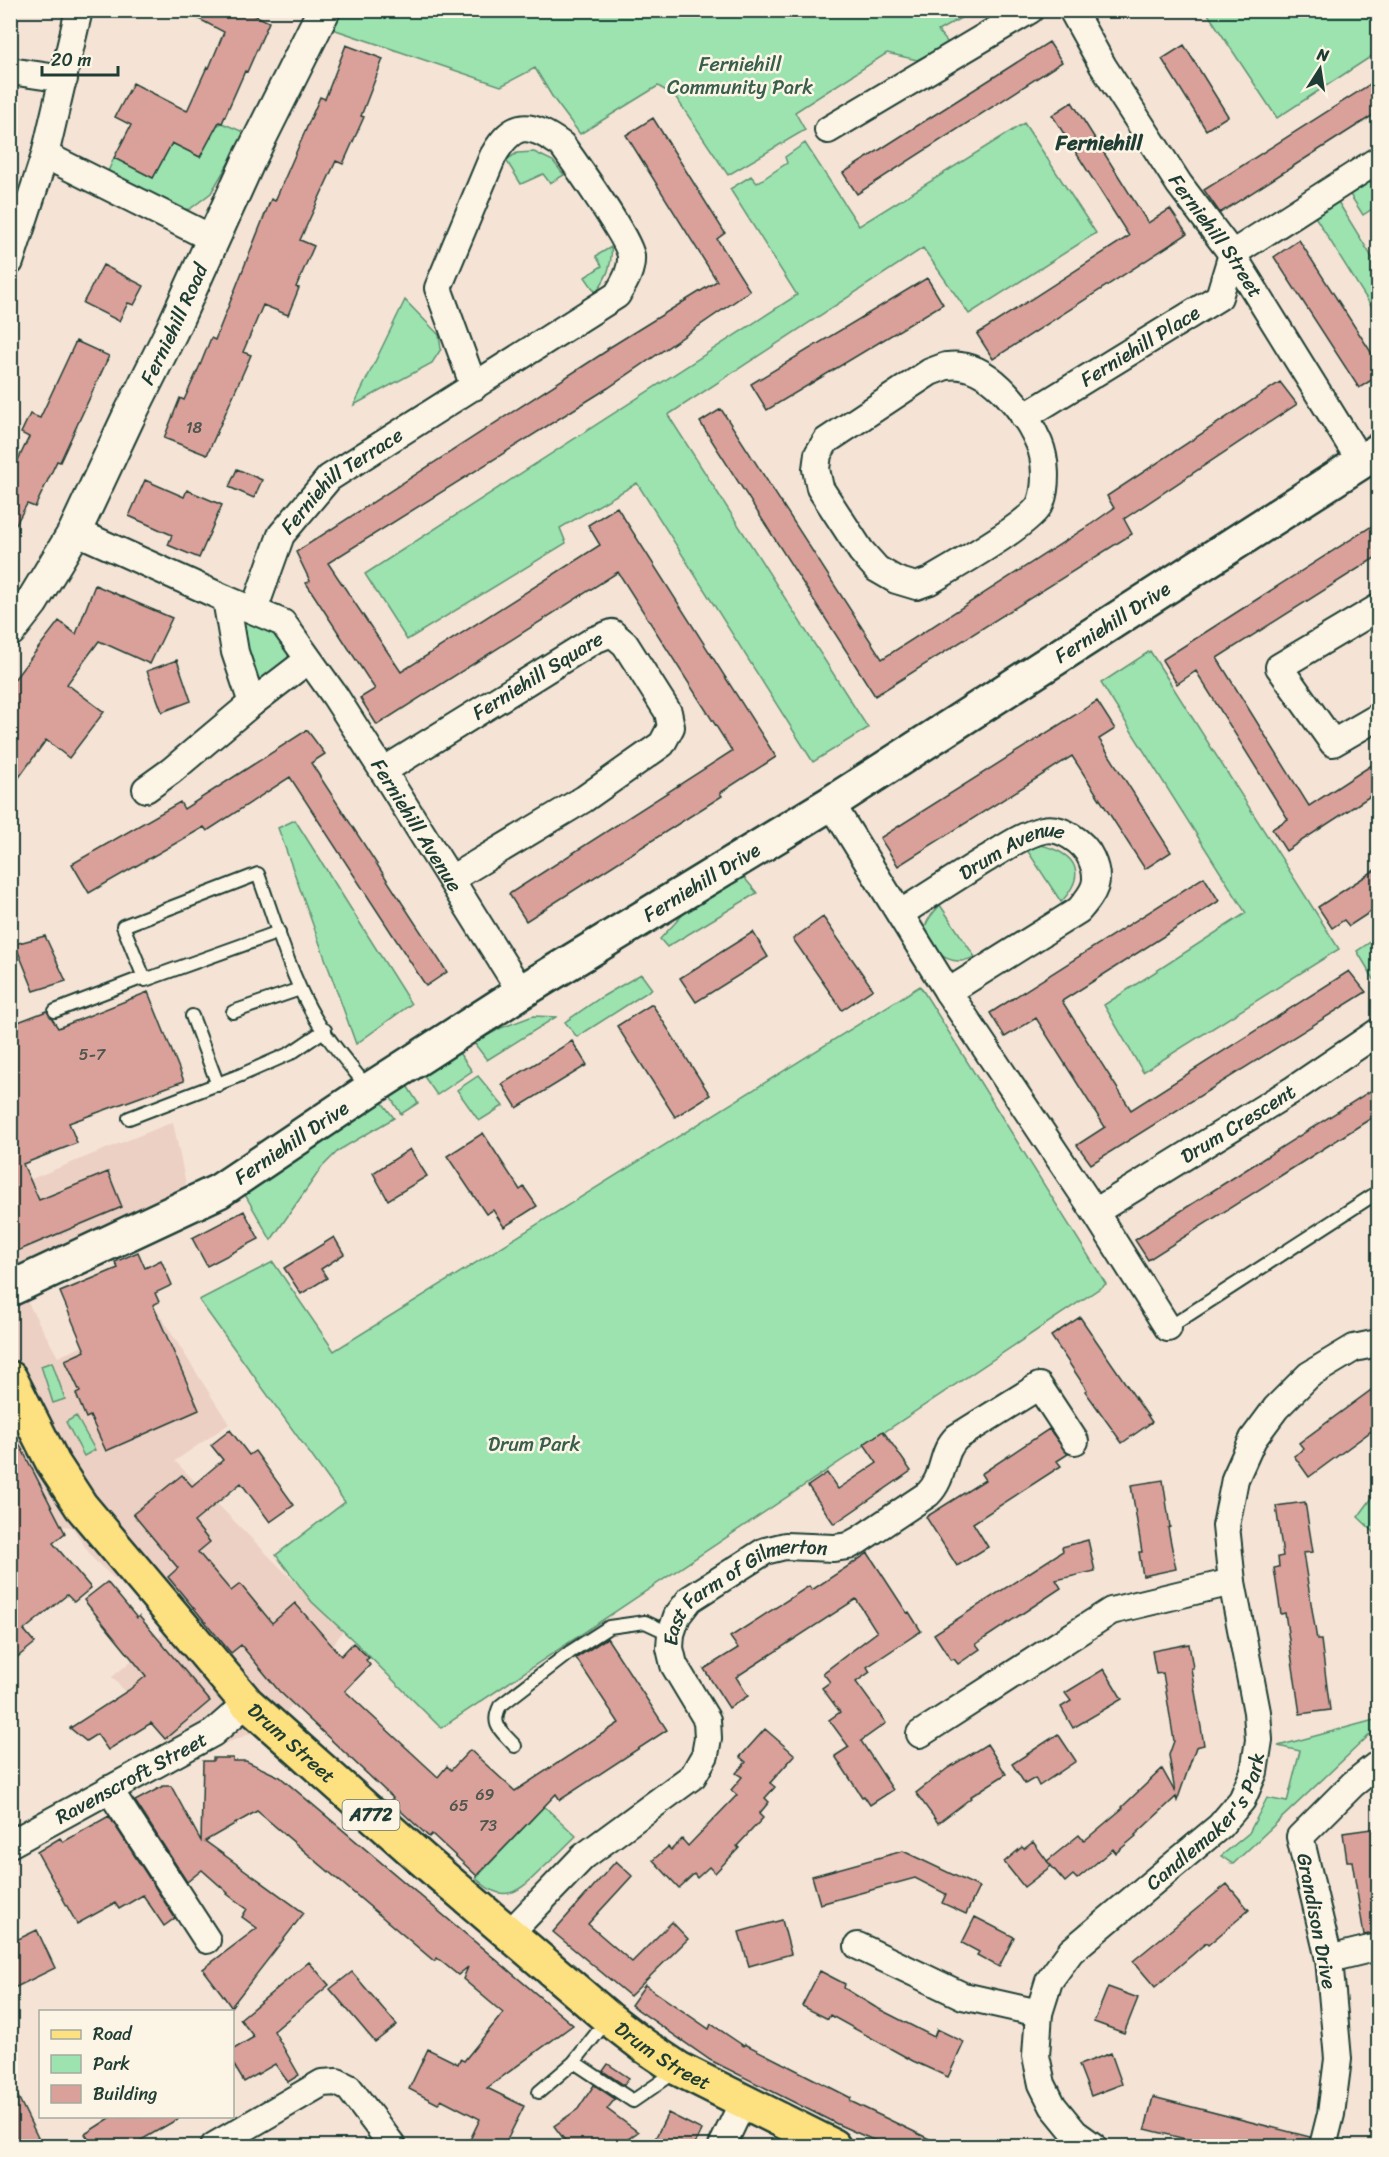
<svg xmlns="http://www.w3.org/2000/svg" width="1389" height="2157" font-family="Sriracha,sans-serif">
<rect width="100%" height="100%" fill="#f5e4d6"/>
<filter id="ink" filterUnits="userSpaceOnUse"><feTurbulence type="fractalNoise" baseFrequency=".0167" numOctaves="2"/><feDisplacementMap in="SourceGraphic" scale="12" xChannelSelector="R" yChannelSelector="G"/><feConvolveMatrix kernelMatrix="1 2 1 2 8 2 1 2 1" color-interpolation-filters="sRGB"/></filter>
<g filter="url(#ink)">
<path fill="#edd0c4" d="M173,1122l16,76 -177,76 46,83 100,-45 71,112 -54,37 168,170 -64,92 -71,27 -23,13 -73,-86 57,-48 -76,-70 -21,-32 -61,-5v-335z"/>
<path fill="#9ce3b0" stroke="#5e9072" stroke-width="1.5" d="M343,10l630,1 -35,20 11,13 -32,16 -30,-7 -92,59 10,18 -77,45 -53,-79 -17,-10 -78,48 -27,-36 -18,-30 -34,18 -171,-58z
M1206,11h172v41l-101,66z
M222,123l24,10 -35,60 -21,16 -17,1 -68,-32 9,-20 39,20 19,-35 28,14 16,-31z
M1024,123l72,110 -127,81 -46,-66 -255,167 200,313 -55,34 -176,-279 -77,45 6,15 -159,97 -42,-66 432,-279 -67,-106 21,-13 6,7 30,-20 -2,-6 20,-14 54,83z
M534,152l19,9 11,14 -14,8 -7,-9 -22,10 -15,-24 11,-7z
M1378,169v36l-15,10 -16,-25z
M1337,200l41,67v50l-64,-102z
M611,247c2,18 -5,31 -15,46l-11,-16 17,-11 -6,-10z
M405,300l34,35 2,14 -9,14 -78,42z
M249,612l27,10 12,27v20l-29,15 -6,-8 -15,-53z
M1150,651l189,298 -196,123 -39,-67 142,-92 -145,-230z
M295,820l116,184 -55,40 -78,-216z
M1041,845c35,9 47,28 20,57l-34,-52z
M742,875l15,18 -90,54 -7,-8 30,-32z
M940,905l35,52c-4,1 -10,4 -14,4 -16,1 -38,-15 -36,-32 1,-9 9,-17 15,-24z
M1378,937v49l-21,-35z
M641,974l11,15 -75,48 -12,-15 35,-24z
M920,986l186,298 -665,444 -86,-86 -43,-40 -36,-47 69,-53 -146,-202 74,-38 61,89z
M533,1016l23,1 -69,43 -13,-17 27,-15z
M455,1047l17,24 -35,24 -17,-24z
M478,1076l25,30 -24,15 -22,-31z
M406,1084l12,19 -17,11 -12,-19z
M381,1101l13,17 -55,32 -17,17 -51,73 -28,-49z
M52,1362l13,37 -12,4 -12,-37z
M76,1416l19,34 -11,6 -18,-34z
M1378,1490v46l-20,-19z
M1378,1719v8l-145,137 -12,-8 28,-23 18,-35 20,4 13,-51 -22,-5z
M544,1806l32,30c-11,11 -22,22 -34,33 -23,23 -39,37 -66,9z"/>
<path fill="#daa19a" stroke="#1f3d34" stroke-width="1.5" d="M182,10h62l25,12 -22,50 -2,-1 -23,52 -3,-1 -19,35 -28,-14 -19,35 -39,-20 17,-33 -16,-8 18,-34 54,28 20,-44 2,1 15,-36z
M1049,42l13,20 -205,132 -14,-21z
M346,45l37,14 -22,57 3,1 -21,47 -7,-3 -36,79 14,6 -18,41 3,1 -11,27 -25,-10 -20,47 8,3 -44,100 -43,-17 16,-40 4,2 17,-37 10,-25 4,2 56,-141 4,2 45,-104 5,2z
M1184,45l44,71 -22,14 -44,-71z
M1378,79v33l-158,101 -16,-23z
M1072,102l76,121 22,-14 17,25 -194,125 -16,-25 152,-98 -77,-121z
M653,118l72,115 -8,6 33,52 -142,97 -280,175 73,109 199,-127 -12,-20 29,-18 159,250 -56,36 2,3 -196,125 -17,-27 223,-143 -114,-179 -241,153 -17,-27 15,-9 -69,-106 4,-2 -14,-29 312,-202 -1,-1 110,-68 -91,-146z
M1299,240l79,123v13l-19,12 -85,-131z
M103,265l41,21 -10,19 -6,-2 -9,18 -36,-18z
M927,278l16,26 -176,106 -16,-26z
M76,341l33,15 -49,106 -3,-1 -22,46 -8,-3 -17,31v-58l19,-40 -8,-4 9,-19 10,4z
M1280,382l17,22 -173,115 8,15 -257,162 -175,-274 21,-13 161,250 208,-134 24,-17 -7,-12z
M237,469l25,11 -8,18 -25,-11z
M145,480l39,17 3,-7 35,15 -23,53 -31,-13 4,-10 -43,-19z
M1378,522v34l-161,102 92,148 69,-45v30l-92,60 -14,-22 16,-10 -92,-148 -19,13 -15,-24z
M95,585l77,33 -22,46 -51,-23 -32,43 37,28 -35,46 -23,-18 -36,50v-105l49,-64 17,13z
M177,660l14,41 -29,11 -15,-41z
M1097,701l18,28 -16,10 72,113 -26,17 -73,-113 -174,110 -18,-28z
M307,730l18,24 -14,9 136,209 -21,14 -136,-209 -83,54 -3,-4 -115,66 -17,-29 108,-62 4,7z
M1378,868v39l-29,19 -5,-6 -12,8 -14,-21z
M1204,877l15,24 -157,100 69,109 218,-139 17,21 -275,172 -14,-19 28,-18 -69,-109 -31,19 -15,-24z
M823,917l50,72 -31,21 -49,-71z
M753,932l15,25 -72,45 -16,-24z
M45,936l21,45 -32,10 -19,-47z
M148,992l36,89 -115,42 8,20 -54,21 16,36 69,-28 14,35 -112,47v-229l37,-14 11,17z
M652,1004l58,91 -35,22 -58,-91z
M572,1041l15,24 -70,43 -15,-24z
M1378,1086v28l-230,146 -13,-20z
M483,1133l37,57 4,-3 13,19 -33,21 -11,-17 -7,4 -39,-58z
M410,1149l17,27 -39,24 -15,-27z
M244,1211l15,28 -52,27 -15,-28z
M334,1237l10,17 -23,15 6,9 -26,16 -17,-26z
M138,1252l7,16 16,-8 11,25 -17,8 4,9 -6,3 46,105 -93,41 -16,-35 -4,2 -10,-24 4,-2 -15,-32 20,-9 -25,-59 58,-24 -3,-6z
M1080,1317l72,105 -30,21 -37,-52 2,-1 -36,-54z
M1378,1385v41l-69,51 -15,-21 10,-7 -5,-6z
M10,1426l55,107 -12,10 38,45 -17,14 -7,-7 -43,35 11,13 -25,20z
M1049,1429l19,25 -11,7 4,5 -88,57 15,24 -31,19 -31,-49 59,-37 -4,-6z
M230,1430l19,25 6,-4 39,54 -24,17 -29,-39 -47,39 16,20 -12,10 33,39 9,-7 32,39 23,-20 46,53 12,-13 16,15 -3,2 4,5 -25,26 93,86 9,-11 4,4 19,-20 45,41 104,-68 -43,-65 31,-20 60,92 -107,70 -4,-6 -79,82 -45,-42 -3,3 -39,-36 3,-3 -114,-107 -38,-46 -10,8 -63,-76 10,-9 -45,-54 49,-39 10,11 31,-26 -12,-15z
M883,1431l28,40 -77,53 -26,-38 19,-13 11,16 39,-26 -13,-19z
M1163,1480l7,47 -2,1 8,41 -33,7 -4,-24h3l-11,-67z
M1305,1502l8,50 -10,1 14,87h4l9,70 -30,4 -15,-101 -4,1 -7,-46 5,-1 -1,-10 5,-1 -7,-50z
M1088,1540l7,31 -39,9 5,8 -85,56 4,5 -22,15 -4,-5 -3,1 -17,-26 129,-83 -1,-4z
M868,1553l39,60 2,-1 12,19 -54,36 3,5 -14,10 30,41 -25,18 32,49 -23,15 -6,-9 -2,1 -27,-41 14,-9 -20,-27 11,-8 -18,-24 8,-6 -7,-9 54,-41 -21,-33 -120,78 12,19 -19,12 -25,-39 34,-21 -8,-11 79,-51 3,4z
M107,1582l30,36 2,-2 71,85 -45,38 -14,-16 -43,27 -11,-16 -11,7 -16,-13 59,-38 17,-14 -62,-76z
M1189,1644l4,24h-2l13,77 -8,2 -19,54 -1,-4 -41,38 1,1 -20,17 -3,-4 -36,30 -4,-4 -8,7 -18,-21 32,-26 5,6 39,-33 -1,-1 40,-38 13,23 -6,-37 5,-14 -11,-68 -7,1 -4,-23z
M1104,1669l18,30 -49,29 -12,-21 10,-6 -6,-8z
M765,1729l30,26 -25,28 5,4 -10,11 4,4 -10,12 4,4 -26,28 2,2 -24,25 -6,-6 -12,11 -3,-4 -15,14 -26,-28 15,-13 3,3 11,-11 6,7 49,-51 -6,-5 11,-13 -6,-4 10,-11 -6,-5z
M1058,1734l18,27 -37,25 -4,-8 -10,6 -13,-20z
M987,1744l19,30 -36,23 1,1 -33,25 -22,-30 32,-25z
M213,1758h20v3h13l34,16 293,248 -86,63 37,18 -20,40h-37l13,-27 -39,-20 -3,5 -29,-15 19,-40 30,15 2,-5 4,2 39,-48 -40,-34 5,-12 -10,8 -21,-17 -3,3 -177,-150 -52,30 99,72 -73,94 -9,-13 -19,-25 54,-41 -15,-11 5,-8 -20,-15 1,-1 -26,-23 -15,12 -52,-81 28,-15h8l30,55 2,-80h10z
M109,1816l66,102 -11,8 -21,-31 -24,14 -4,-6 -38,21 -40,-72 23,-14 3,4z
M1378,1828v104l-14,3 -12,-74h-5l-4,-28z
M1033,1842l18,24 -27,21 -20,-25 18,-15 2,2z
M903,1851l76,36 -13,27 -24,-11 4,-9 -31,-16 -95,26 -8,-28z
M616,1861l16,15 -44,48 44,38 40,-40 16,17 -58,57 -77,-64z
M1227,1884l22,26 -41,35 -2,-2 -51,44 -22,-26z
M975,1917l39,20 -15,30 -22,-12 2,-3 -17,-9z
M782,1920l9,34 -42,12 -10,-34z
M37,1930l18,38 -45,22v-47z
M309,1962l20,23 -55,46 25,44 -11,7 -13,-18 -31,18 -12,-20v-12l22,-13 -14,-18z
M820,1971l25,13 -1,4 31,19 59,30 3,-8 27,13 -16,35 -35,-16 -83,-46 -2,4 -26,-13z
M352,1972l45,53 -22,17 -45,-53z
M645,1985l64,44 2,-5 33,22 1,-2 106,54 -1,3 94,45h-57l-50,-22 -127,-64 -79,-55z
M1108,1987l30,11 -14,35 -30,-11z
M1111,2053l11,31 -31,12 -12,-31z
M608,2064l21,14 -5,7 -21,-14z
M10,2080l32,66h-32z
M594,2085l21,14 -8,10 31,23 -20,14h-49l-15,-20 24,-17z
M1153,2097l157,40 -2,9h-102v-2l-61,-15z
M668,2113l34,17 -8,16h-30l-10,-5z
M113,2116h70l-52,30h-38l-8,-12z"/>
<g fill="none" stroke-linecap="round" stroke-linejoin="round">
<g stroke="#1f3d34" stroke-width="16">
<path id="service" d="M279,932l-134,48 -22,-54 135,-52c16,44 30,94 52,135 15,28 38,54 58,79
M55,1011l89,-34
M233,1012l67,-23
M192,1016l26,69
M129,1118l112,-43 50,-22 34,-23
M1168,1328l210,-136
M515,1746c-13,-15 -25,-20 -15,-40l70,-54 39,-25 36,-5 26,12
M574,2062l59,39 45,-31
M539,2092l35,-30 34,-43"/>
</g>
<g stroke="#1f3d34" stroke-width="30">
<g id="minor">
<path d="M79,10l-34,145 168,84"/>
<path id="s1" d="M1072,10l31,56 76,118 53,70 129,208"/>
<path d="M10,71l54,8"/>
<path d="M828,130l202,-120"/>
<path d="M10,262l35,-107"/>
<path d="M946,366c4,0 9,-1 14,0 33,3 67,48 79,77 7,16 8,42 2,59 -8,21 -88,65 -111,79l-14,5 -20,-6 -19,-11 -16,-18 -41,-63 -4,-19 2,-15 8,-13 104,-69z"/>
<path id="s2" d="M1024,417l195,-120 13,-43 146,-94"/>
<path id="s3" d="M75,531l151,68 57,24 52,73 48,75 138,221"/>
<path d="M226,599l9,53 17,51 56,-43"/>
<path d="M1378,608l-99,59 54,76 45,-26"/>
<path id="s4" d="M254,610l27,-75 48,-57 288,-183c7,-12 15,-24 14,-39 -2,-17 -56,-93 -69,-111 -33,-23 -48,-25 -69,11l-55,132 36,99"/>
<path id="s5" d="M383,771l211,-131 18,-7 13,11 43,68 3,15 -9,17 -78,55 -133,80"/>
<path d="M146,789l25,-18 81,-68"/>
<path d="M831,803l117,189 147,220 73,116"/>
<path id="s6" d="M901,913c28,-18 56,-36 85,-54 17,-10 36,-24 57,-29 18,-4 41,12 48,28 11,24 3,34 -12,52l-131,82"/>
<path id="s7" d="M1095,1212l199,-123 84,-57"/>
<path d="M920,1734l191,-123 121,-29"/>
<path d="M109,1789l98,151"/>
<path id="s8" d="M10,1844l203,-111 34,-30"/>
<path id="s9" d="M509,1934l74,-77 110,-81 12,-21 3,-17 -1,-18 -33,-55 -4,-17 1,-14 6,-18 13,-17 75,-48 20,-5 49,2 14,-2 11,-6 69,-46c18,-18 12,-41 29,-57l82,-51 36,55"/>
<path d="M858,1946l105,50 76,17"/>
<path d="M1329,1959l49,-12"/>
<path d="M214,2146l108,-63 15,-1 12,6 44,58"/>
<path d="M722,2146l21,-44"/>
<path id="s10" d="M1093,2146l-18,-13 -22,-27 -11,-22 -6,-28 3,-43 10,-32 22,-30 149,-125 22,-26 12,-28 5,-32 -2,-28 -25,-130 -6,-56 9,-47 18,-40 23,-31 33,-33 45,-27 24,-5"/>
<path d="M1323,2146l8,-32 7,-55 -9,-100 -29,-122 53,-53 25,-20"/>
</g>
</g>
<g stroke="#1f3d34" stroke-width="36">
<g id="tertiary">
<path id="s11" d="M10,630l22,-28 43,-71 53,-113 44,-88 77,-170 75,-150"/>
</g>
</g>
<g stroke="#1f3d34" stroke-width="38">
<g id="secondary">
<path id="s12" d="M10,1289l209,-98 150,-101 152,-98 310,-189 547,-352"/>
</g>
</g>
<g stroke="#1f3d34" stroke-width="38">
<g id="primary">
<path id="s13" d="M10,1378l43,85 28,43 166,197 175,156 186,159 35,27 36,24 154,77"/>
</g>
</g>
<use href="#service" stroke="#fcf5e5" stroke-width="12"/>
<use href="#minor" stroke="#fcf5e5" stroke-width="26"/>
<use href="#tertiary" stroke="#fcf5e5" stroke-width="32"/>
<use href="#secondary" stroke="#fcf5e5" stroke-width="33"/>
<use href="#primary" stroke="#fde080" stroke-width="33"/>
</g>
</g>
<g text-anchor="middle" stroke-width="5" stroke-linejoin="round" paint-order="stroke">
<g font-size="16" fill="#4e564e">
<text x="194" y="433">18</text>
<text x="92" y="1060">5-7</text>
<text x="485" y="1800">69</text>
<text x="459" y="1811">65</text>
<text x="488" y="1831">73</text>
</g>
<rect fill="#fcf5e5" stroke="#617469" stroke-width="1.5" x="342.5" y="1800" width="57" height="30" rx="4.5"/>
<g font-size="18" font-weight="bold" fill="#1f3d34">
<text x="371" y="1821">A772</text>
</g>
<g font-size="20" fill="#385e4d" stroke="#fcf5e5">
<text x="740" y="71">Ferniehill<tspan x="740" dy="23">Community Park</tspan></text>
<text x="534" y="1451">Drum Park</text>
</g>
<g font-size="20" fill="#1f3d34" stroke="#fcf5e5">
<text dy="7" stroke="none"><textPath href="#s1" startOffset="268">Ferniehill Street</textPath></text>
<text dy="7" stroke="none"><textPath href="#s11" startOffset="348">Ferniehill Road</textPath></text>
<text dy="7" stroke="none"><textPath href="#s2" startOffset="136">Ferniehill Place</textPath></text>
<text dy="7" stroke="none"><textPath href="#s4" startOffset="162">Ferniehill Terrace</textPath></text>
<text dy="7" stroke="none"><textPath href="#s12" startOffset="1290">Ferniehill Drive</textPath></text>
<text dy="7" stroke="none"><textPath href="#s5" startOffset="182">Ferniehill Square</textPath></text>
<text dy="7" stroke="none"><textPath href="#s3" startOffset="470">Ferniehill Avenue</textPath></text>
<text dy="7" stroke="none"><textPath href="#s6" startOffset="129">Drum Avenue</textPath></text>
<text dy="7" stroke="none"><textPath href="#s12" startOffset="804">Ferniehill Drive</textPath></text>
<text dy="7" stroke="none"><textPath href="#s7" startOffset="168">Drum Crescent</textPath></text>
<text dy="7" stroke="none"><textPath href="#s12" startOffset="318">Ferniehill Drive</textPath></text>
<text dy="7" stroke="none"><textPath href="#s9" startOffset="489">East Farm of Gilmerton</textPath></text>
<text dy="7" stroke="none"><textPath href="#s13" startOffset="464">Drum Street</textPath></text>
<text dy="7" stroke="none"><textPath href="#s8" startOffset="138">Ravenscroft Street</textPath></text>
<text dy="7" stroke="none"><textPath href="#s10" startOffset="414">Candlemaker's Park</textPath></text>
<text transform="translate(1317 1921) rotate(79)" y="7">Grandison Drive</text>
<text dy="7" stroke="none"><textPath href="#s13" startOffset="950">Drum Street</textPath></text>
</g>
<g font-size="21" font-weight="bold" fill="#1f3d34" stroke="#fcf5e5">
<text x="1099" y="150">Ferniehill</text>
</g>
</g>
<rect width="1389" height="2157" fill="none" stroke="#fcf5e5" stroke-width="36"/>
<rect x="18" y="18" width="1353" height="2121" fill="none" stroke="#1f3d34" stroke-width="2" filter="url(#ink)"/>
<rect x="39" y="2010" width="195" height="108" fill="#fcf5e5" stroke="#a4ab9e" stroke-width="1.5"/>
<rect x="51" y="2030" width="30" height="9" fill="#fde080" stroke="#a4ab9e" stroke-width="1.5"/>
<text x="93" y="2040" font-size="18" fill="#1f3d34">Road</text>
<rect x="51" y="2055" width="30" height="18" fill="#9ce3b0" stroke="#a4ab9e" stroke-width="1.5"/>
<text x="93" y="2070" font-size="18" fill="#1f3d34">Park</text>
<rect x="51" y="2085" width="30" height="18" fill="#daa19a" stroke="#a4ab9e" stroke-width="1.5"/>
<text x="93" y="2100" font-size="18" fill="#1f3d34">Building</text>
<g transform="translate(1320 69) rotate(12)" stroke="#fcf5e5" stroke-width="4.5" paint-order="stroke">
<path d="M0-4.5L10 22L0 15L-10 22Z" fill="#1f3d34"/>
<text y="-9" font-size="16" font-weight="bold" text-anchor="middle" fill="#1f3d34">N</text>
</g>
<path d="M42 66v9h76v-9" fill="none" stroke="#1f3d34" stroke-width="3"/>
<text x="51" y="66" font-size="18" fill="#1f3d34" stroke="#fcf5e5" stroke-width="4.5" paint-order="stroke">20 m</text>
</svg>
